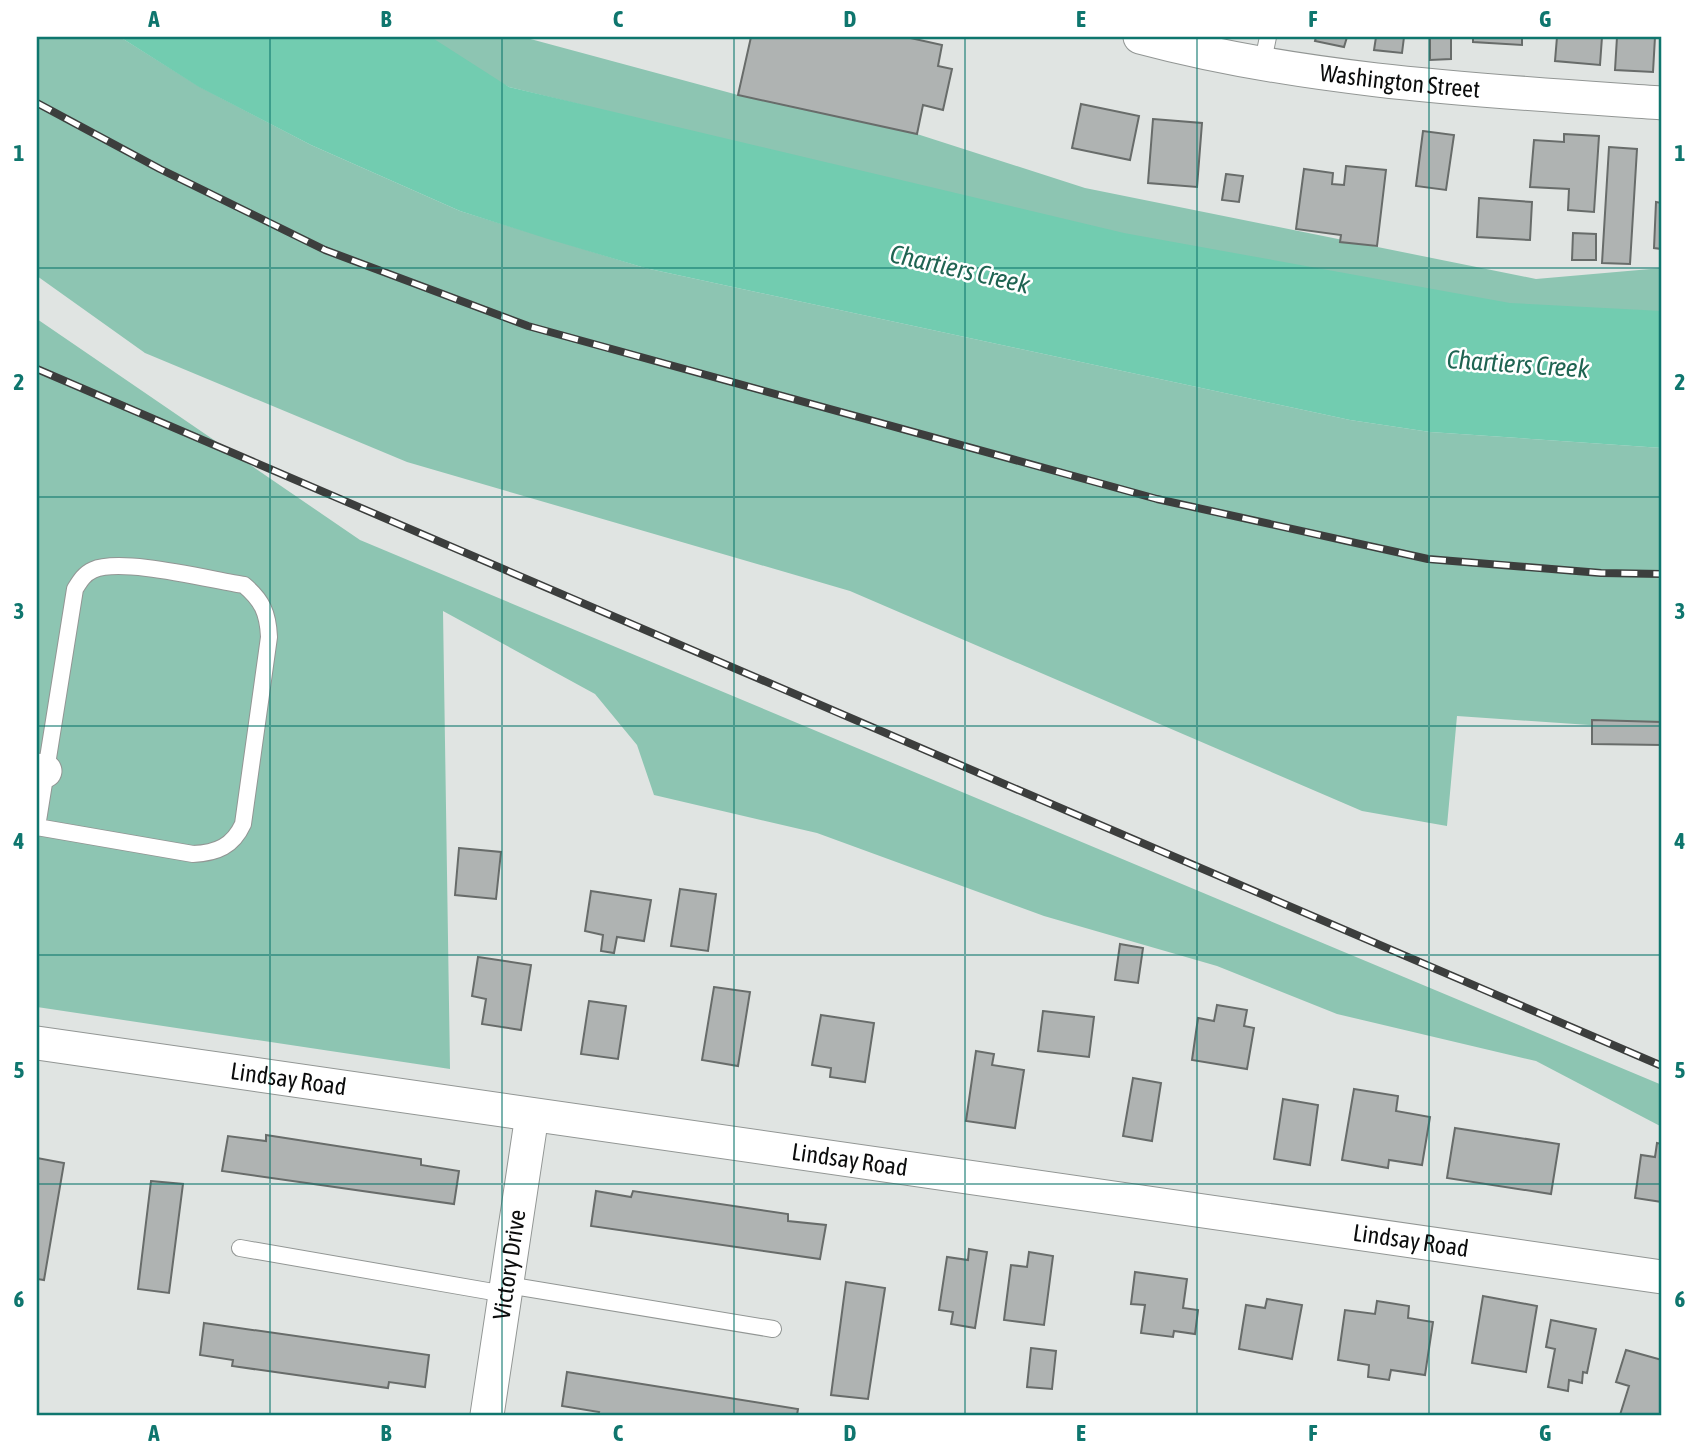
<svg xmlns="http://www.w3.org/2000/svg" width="1699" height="1452" font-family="'Asap Condensed',sans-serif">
<rect width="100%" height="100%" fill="#e0e4e2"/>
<path fill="#8dc5b2" d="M37,37h83l80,50 111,58 149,66 185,57 705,152 80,12 232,16v282l-205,-14 -10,110 -85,-15 -512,-220 -443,-129 -262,-109 -108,-77z
M407,37h116l215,58 179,39 168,54 451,91 126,-11v71l-384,-63 -769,-189z
M37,319l323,221 1302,545v42l-126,-66 -199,-47 -120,-48 -173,-50 -227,-83 -163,-38 -17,-50 -42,-51 -152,-83 7,458 -413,-62z"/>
<path fill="#72ccb0" d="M120,37h311l78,50 615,146 386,70 152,8v137l-232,-16 -80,-12 -705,-152 -97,-29 -88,-28 -149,-66 -112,-58z"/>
<path fill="#afb3b2" stroke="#686c6a" stroke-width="2" d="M751,37h155l36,8 -4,21 14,3 -9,41 -20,-5 -6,29 -179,-39z
M1316,37h31l-3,10 -29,-6z
M1376,37h28l-2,16 -28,-3z
M1430,37h21v22l-21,1z
M1473,37h49v8l-49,-3z
M1557,37h45l-2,28 -45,-4z
M1617,37h38l-2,35 -38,-2z
M1081,104l58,12 -9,44 -58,-12z
M1153,119l49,4 -5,64 -49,-4z
M1423,131l31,4 -8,55 -30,-4z
M1564,134l35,2 -5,76 -26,-2 1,-21 -39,-2 4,-47 30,2z
M1609,147l28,2 -7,115 -28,-1z
M1346,166l40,4 -9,76 -37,-4 1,-7 -45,-6 8,-60 29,4 -1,11 12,1z
M1226,174l17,2 -4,26 -17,-2z
M1479,198l53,4 -2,38 -53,-3z
M1656,202l6,1v46l-8,-1z
M1573,233l23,1v26h-24z
M1592,720l70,2v23l-70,-1z
M459,848l42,4 -5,47 -41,-4z
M680,889l36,5 -8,57 -37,-5z
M591,891l60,9 -7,41 -27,-4 -3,16 -13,-2 2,-16 -18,-4z
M1120,944l23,4 -5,35 -23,-3z
M478,957l53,8 -10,65 -39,-6 4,-25 -14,-3z
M714,987l36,5 -12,74 -36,-6z
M589,1001l37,5 -8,53 -37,-5z
M1217,1005l30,5 -3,16 10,2 -7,41 -55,-9 6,-42 16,3z
M1043,1011l51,6 -5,40 -51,-6z
M821,1015l53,8 -9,59 -35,-5 1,-9 -19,-3z
M976,1051l18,3 -2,11 32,5 -9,58 -49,-7z
M1133,1078l28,5 -9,58 -29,-5z
M1354,1089l44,7 -2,15 34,6 -8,48 -33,-5 -1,8 -46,-8z
M1283,1099l35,6 -8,60 -36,-6z
M1455,1128l104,16 -8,50 -104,-16z
M266,1135l155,24v6l38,6 -5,33 -232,-33 6,-35 38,5z
M1657,1143l5,1v58l-27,-4 6,-43 14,2z
M37,1158l27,5 -20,117 -7,-1z
M151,1181l32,3 -14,109 -31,-4z
M596,1191l35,6 2,-6 155,23v7l38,4 -6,34 -229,-33z
M969,1249l18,3 -12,76 -24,-4 2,-12 -14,-2 8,-53 21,3z
M1029,1252l24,4 -9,69 -40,-5 7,-55 16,2z
M1135,1272l52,7 -4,29 15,2 -3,24 -21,-3 -1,6 -32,-4 4,-28 -14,-1z
M846,1282l39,6 -17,111 -37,-4z
M1483,1296l54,10 -11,66 -54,-9z
M1267,1299l35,6 -10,54 -53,-10 7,-44 19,3z
M1377,1301l32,5 -1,12 25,4 -8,53 -34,-5 -2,10 -21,-3 1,-12 -31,-5 7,-50 30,4z
M1551,1320l45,9 -9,44 -4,-1 -1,11 -13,-3 -1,11 -20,-4 7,-38 -9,-2z
M204,1323l225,32 -4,32 -36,-5 -1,6 -156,-22 1,-6 -33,-5z
M1031,1348l25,3 -4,38 -25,-2z
M1626,1350l36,10v55h-42l9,-29 -13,-4z
M567,1372l231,37 -1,6h-199l1,-3 -37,-6z"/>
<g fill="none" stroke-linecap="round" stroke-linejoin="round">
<g stroke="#929694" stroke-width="18">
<path id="lane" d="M1263,61l5,-24
M37,828v-1l38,-238c5,-8 9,-15 18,-19 28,-13 118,10 151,15 18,15 24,28 25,52l-26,187c-10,22 -26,29 -50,30l-156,-27
M240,1248l265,46
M507,1285l266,44"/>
</g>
<g stroke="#929694" stroke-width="35">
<g id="street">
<path id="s1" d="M1140,37c168,45 349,54 522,66"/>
<path d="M37,770l8,1"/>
<path id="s2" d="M37,1043l1625,234"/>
<path id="s3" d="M487,1415l45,-300"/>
</g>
</g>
<use href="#lane" stroke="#fff" stroke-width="16"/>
<use href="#street" stroke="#fff" stroke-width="33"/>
<g stroke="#3c3e3d" stroke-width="8">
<path id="rail" d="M37,103l123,66 165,81 203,76 629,173 271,60 173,14 61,1
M37,369l1625,697"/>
</g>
<use href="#rail" stroke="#fff" stroke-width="5" stroke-dasharray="16" stroke-linecap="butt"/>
</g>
<path fill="none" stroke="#0f766e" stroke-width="2" stroke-opacity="0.55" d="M270,37v1378M502,37v1378M734,37v1378M965,37v1378M1197,37v1378M1429,37v1378M37,268h1625M37,497h1625M37,726h1625M37,955h1625M37,1184h1625"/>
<g text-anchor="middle" stroke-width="5" stroke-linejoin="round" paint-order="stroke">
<g font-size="24" fill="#0b0c0c" stroke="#fff">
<text dy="8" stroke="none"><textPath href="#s1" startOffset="264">Washington Street</textPath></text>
<text dy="8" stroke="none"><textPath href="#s2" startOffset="254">Lindsay Road</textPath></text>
<text dy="8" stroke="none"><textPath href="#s2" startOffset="821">Lindsay Road</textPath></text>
<text dy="8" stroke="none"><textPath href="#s2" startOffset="1388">Lindsay Road</textPath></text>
<text dy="8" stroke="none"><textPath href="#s3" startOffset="152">Victory Drive</textPath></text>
</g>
<g font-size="26" font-style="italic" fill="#1f6452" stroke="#fff">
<text transform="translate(960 269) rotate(13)" y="9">Chartiers Creek</text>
<text transform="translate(1518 364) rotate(4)" y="9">Chartiers Creek</text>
</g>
</g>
<rect width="1699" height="1452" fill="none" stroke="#ffffff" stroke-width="77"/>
<rect x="38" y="38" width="1622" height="1376" fill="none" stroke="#0f766e" stroke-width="2.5"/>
<g font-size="23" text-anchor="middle" font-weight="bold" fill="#0f766e">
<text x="154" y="27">A</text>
<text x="386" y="27">B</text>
<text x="618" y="27">C</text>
<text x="850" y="27">D</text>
<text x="1081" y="27">E</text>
<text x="1313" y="27">F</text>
<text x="1545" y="27">G</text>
<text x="19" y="161">1</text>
<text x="1680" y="161">1</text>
<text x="19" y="390">2</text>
<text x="1680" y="390">2</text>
<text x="19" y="619">3</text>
<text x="1680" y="619">3</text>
<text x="19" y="849">4</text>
<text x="1680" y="849">4</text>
<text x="19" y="1078">5</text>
<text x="1680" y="1078">5</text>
<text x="19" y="1307">6</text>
<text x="1680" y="1307">6</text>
<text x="154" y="1441">A</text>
<text x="386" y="1441">B</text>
<text x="618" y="1441">C</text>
<text x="850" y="1441">D</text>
<text x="1081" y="1441">E</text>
<text x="1313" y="1441">F</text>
<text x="1545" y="1441">G</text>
</g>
</svg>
